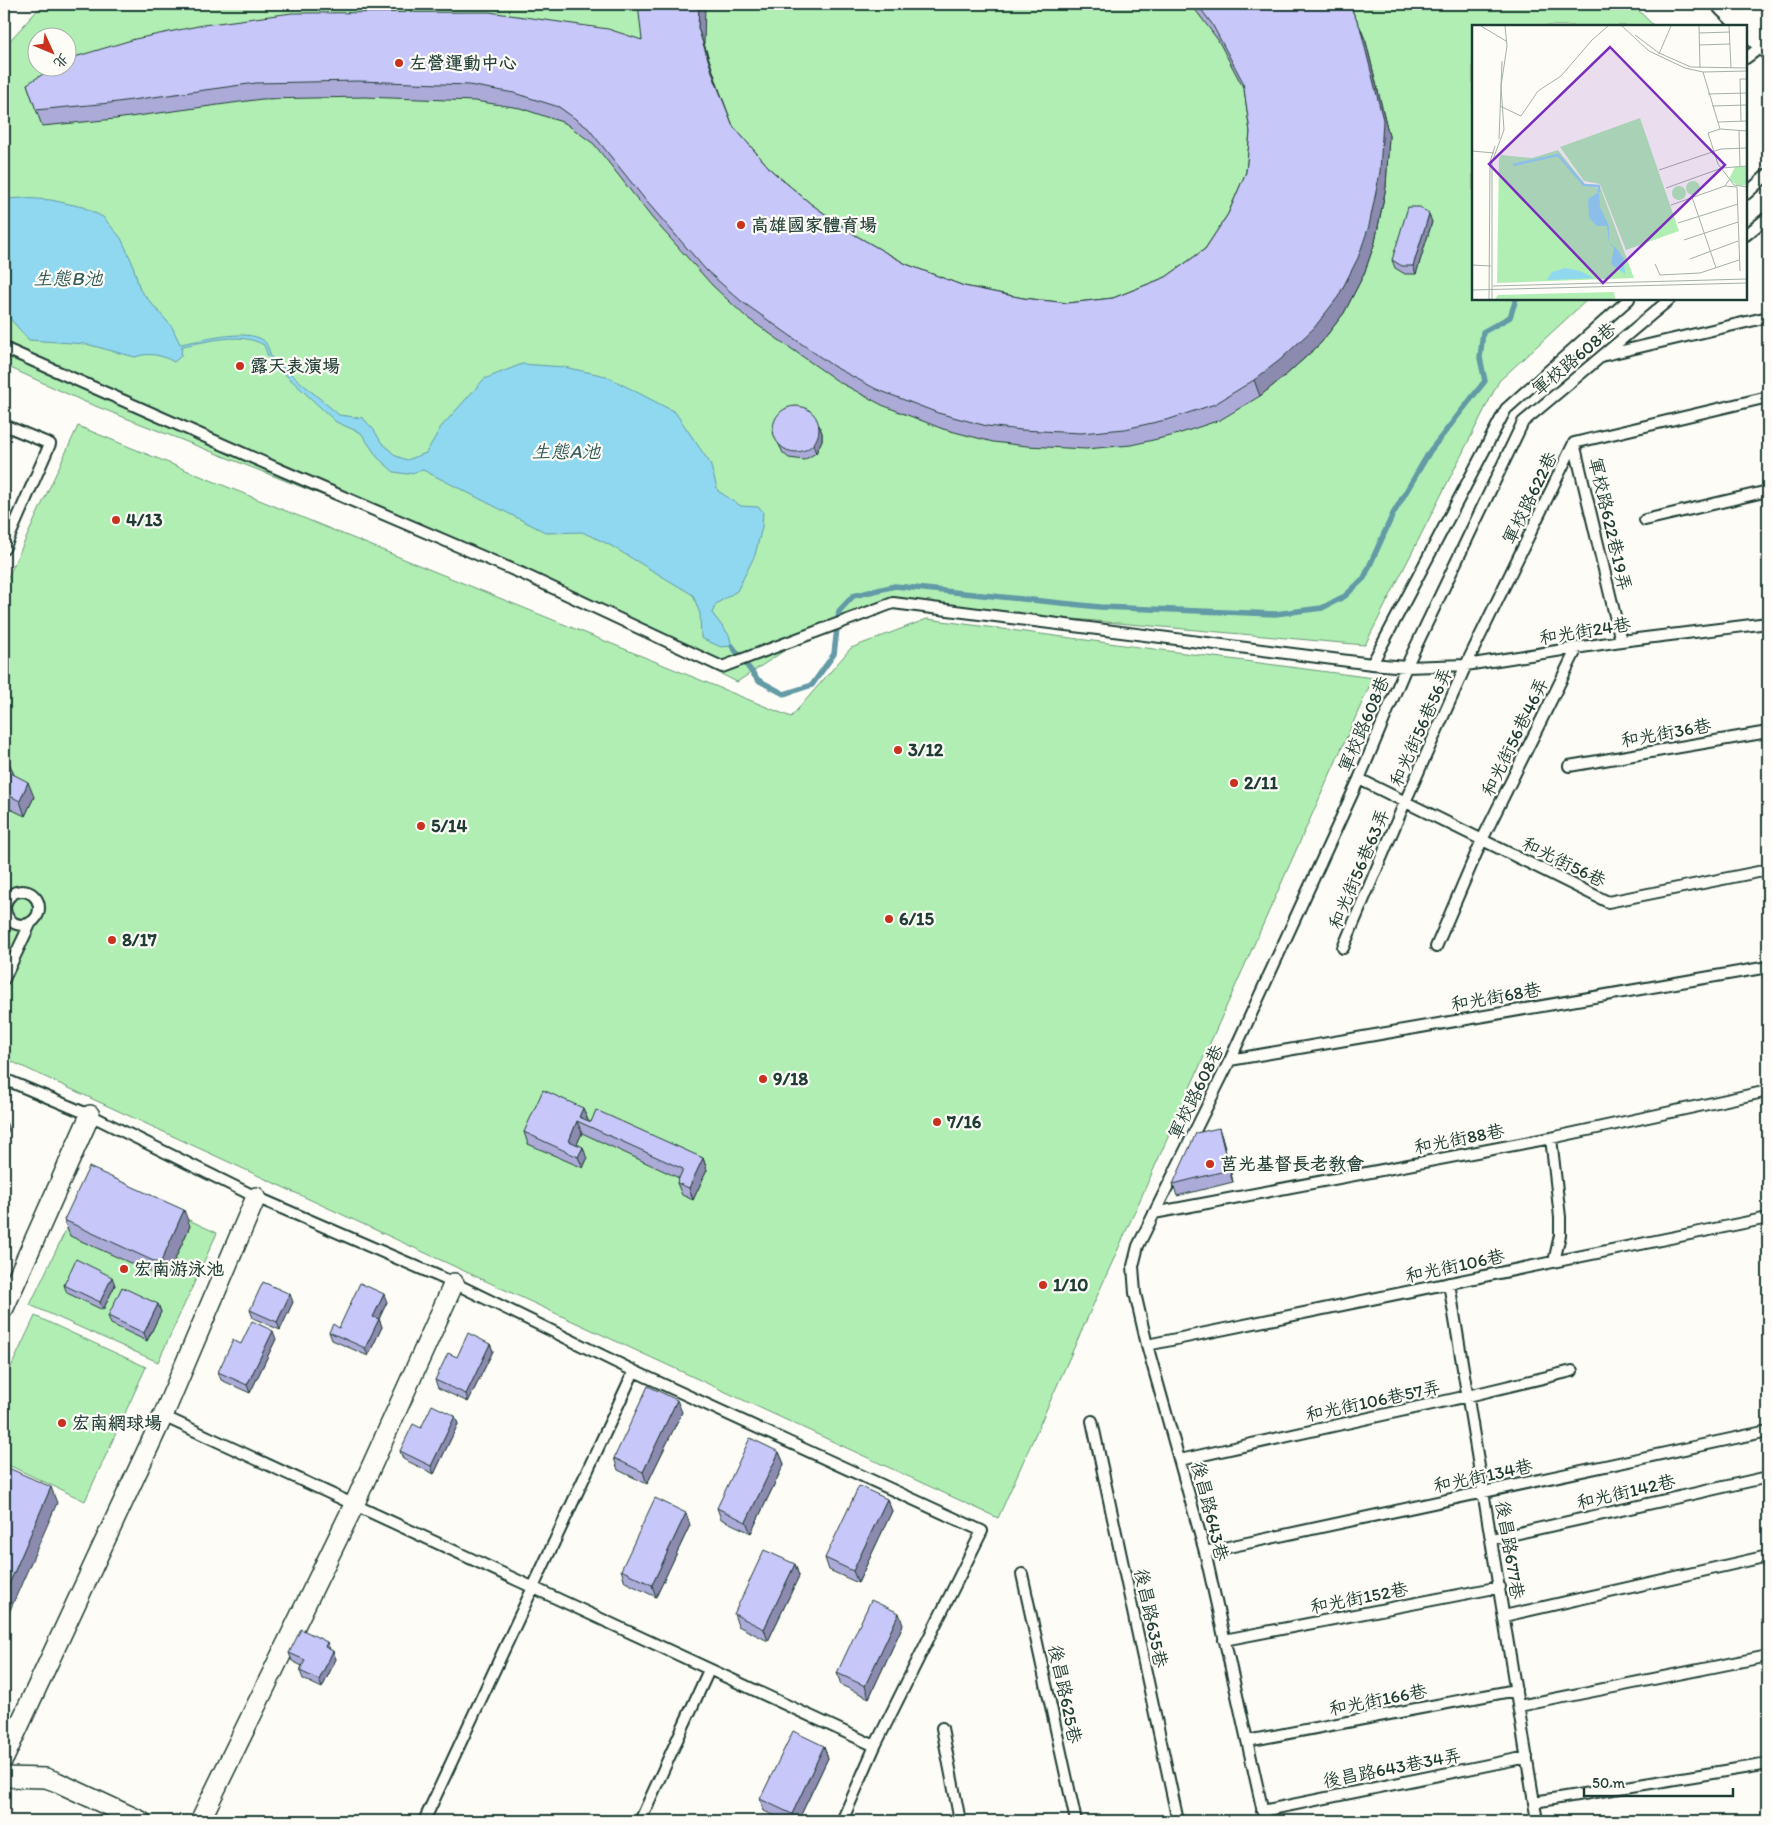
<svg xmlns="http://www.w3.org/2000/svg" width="1772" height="1825" font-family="Itim,'LXGW WenKai TC',sans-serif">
<rect width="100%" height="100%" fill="#fdfcf7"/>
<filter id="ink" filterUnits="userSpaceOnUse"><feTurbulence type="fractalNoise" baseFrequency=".02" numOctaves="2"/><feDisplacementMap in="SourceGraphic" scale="10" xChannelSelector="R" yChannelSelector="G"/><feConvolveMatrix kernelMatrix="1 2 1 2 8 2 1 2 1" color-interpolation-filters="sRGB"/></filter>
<g filter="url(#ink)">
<path fill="#b1eeb4" stroke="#689674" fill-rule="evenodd" d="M43,4h1589l22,22h-181v273h115l-89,82 -134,264 -472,-42 -88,34 -68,45 -214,-108 -438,-172 -81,-37v-318zM38,38h30v30h-30z
M78,426l713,291 60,-69 76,-29 446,59 -375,840 -994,-460v-472z
M92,1175l125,58 -59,129 -128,-57z
M35,1316l111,51 -61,134 -81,-38v-81z"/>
<path fill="#8fd8f0" stroke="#629aa5" d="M23,198l28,2 32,7 20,10 18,21 11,24 8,28 32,37 8,17c21,-3 65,-16 83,-4 5,4 6,11 8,17l68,58 24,3 11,12 7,12 15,14 11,4 19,-7 15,-26 43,-48 38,-15 42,3 42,9 69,36 35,51 8,28 23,15 17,1 5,4 -1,16 -7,28 -18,36 -21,13 -4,9 17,22 3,11 -11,1 -20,-9 -1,-24 -7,-19 -85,-51 -26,-12 -35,1 -124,-63 -16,4 -13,-2 -16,-14 -17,-25 -25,-11 -62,-58 -6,-8 -4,-11c-24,-14 -57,-3 -82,1l-1,10 -7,6c-12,-7 -25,-10 -39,-5l-49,-13 -57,-4 -25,-28v-113z"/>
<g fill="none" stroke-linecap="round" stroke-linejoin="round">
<path stroke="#629aa5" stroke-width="5.5" d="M732,646l26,34 26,14 28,-9 22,-31 5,-43 14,-15 42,-10 205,21 175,7 47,-6 23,-12 19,-18 29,-64 37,-63 55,-70 -5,-23 3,-26 27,-15 6,-18"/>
<g stroke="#1f3d34" stroke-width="14">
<path id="lane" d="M1746,58l19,-14
M1746,194l22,-20
M1746,235l22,-18
M4,348l279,123 240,103 199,93 171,-64 479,61 34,3 60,-2 155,-24 147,-18
M1605,355l163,-38
M4,425l46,19 -46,105
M1574,443l47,198
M1645,520l123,-29
M1372,664l134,-255 123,-110
M1569,766l199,-34
M1359,779l249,123 160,-32
M5 908a17 17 0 1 1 34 0a17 17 0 1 1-34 0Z
M1436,947l46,-107 95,-192
M1343,948l62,-146 61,-137 108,-222 194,-46
M4,979l27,-57
M1230,1060l538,-93
M4,1079l86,36 166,82 198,86 180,88 348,160 -107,215 -33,75
M1551,1138l9,79v18l-6,27
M1154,1213l397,-75 217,-47
M1449,1283l88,538
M1147,1345l621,-127
M163,1416l712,330
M1092,1421l86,400
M1180,1460l288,-64 104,-25
M1492,1539l276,-62
M1205,1552l563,-121
M1022,1574l54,247
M1504,1616l264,-60
M1224,1640l276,-53
M1519,1706l249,-50
M942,1728l18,93
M1247,1741l269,-51
M1534,1802l234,-38
M1262,1811l265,-54
M424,1821l210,-450
M640,1821l69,-151
M1265,1821l-60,-269 -58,-207 -12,-52 -2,-27 5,-20 92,-186 129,-281 47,-112 117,-245 147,-123"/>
</g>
<g stroke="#1f3d34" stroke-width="22">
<path id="street" d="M4,1308l86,-193
M4,1758l159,-342 93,-219
M4,1777l42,1 11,4 84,39
M200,1821l154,-316 100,-222"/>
</g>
<g stroke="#1f3d34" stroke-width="30">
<path id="secondary" d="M1726,4l42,41
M1759,4l9,9"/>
</g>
<use href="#lane" stroke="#fdfcf7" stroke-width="10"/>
<use href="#street" stroke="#fdfcf7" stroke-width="19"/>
<use href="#secondary" stroke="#fdfcf7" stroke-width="26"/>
</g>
<path fill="#acabd7" stroke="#1f3d34" d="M1191,4h158l11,23 6,15 23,94 -3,51 -11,55 -11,32 -20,39 -24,31 -34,31 -26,21 -40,24 -45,15 -44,10 -45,4 -59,-3 -34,-4 -50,-13 -61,-24 -43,-23 -93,-65 -34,-32 -60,-67 -58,-74 -29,-21 -45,-15 -45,-7 -111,-4 -102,2 -147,20 -73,7 -15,-42 615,-44 62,4 15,45 14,37 39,45 39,33 44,31 51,29 58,22 59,12 45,5 45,-5 53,-21 39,-28 23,-35 18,-42 4,-40 -6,-43 -26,-49z
M1432,222l-16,52h-11l-10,-6 -3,-8z
M819,425l3,8v7l-6,13 -12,7 -15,-2 -6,-5 -10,-21z
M4,759l10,16 20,22 -9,19 -21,-10z
M583,1108l4,13 116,37 4,12 -14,30 -11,-5 -5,-12 2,-5 -97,-45 -5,11 10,15 -4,9 -55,-24 -4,-12z
M1223,1140l10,42 -56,14 -4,-12z
M64,1220l126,6 -24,53 -96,-43z
M64,1285h51l-12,25 -36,-17z
M293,1302l-13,28 -27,-12 -3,-8z
M387,1302l-8,17 3,8 -14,29 -36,-16 -3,-8 10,-4z
M158,1304l3,8 -14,29 -36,-17 -3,-8z
M276,1339l-26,54 -29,-13 -3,-8 23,-28z
M490,1344l3,7 -25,51 -30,-14 -3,-8z
M682,1412l-35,72 -29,-14 -4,-12z
M455,1416l3,8 -24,50 -31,-15 -3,-8 21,-23z
M779,1452l5,12 -33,69 -30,-14 -4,-11z
M887,1499l5,12 -34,72 -29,-13 -4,-12z
M690,1525l-34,72 -31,-15 -4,-12z
M795,1564l4,12 -31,65 -30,-15 -4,-12z
M903,1625l-34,73 -28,-13 -4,-12z
M330,1650l6,9 -14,29 -19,-9 -3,-8 2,-5 -10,-5 -3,-8z
M824,1746l4,12 -30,63h-12l-22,-10 -4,-12z"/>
<path fill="#8c8baf" stroke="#1f3d34" d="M699,4h6l-1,40 16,49 -22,-65z
M1360,27l6,15 23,94 -3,51 -11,55 -11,32 -20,39 -24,31 -34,31 -26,21 -6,-16z
M1429,214l3,8 -16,52 -3,-8z
M819,425l3,8v7l-6,13 -3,-8z
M9,762l6,15 -10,-7z
M28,782l6,15 -9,19 -5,-15z
M583,1108l5,12 -3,5 -6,-8z
M577,1121l5,12 -9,20 -4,-12z
M6,1122l3,7 -5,12v-14z
M1219,1128l4,12 10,42 -4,-12z
M583,1147l4,12 -4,9 -5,-11z
M703,1158l4,12 -14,30 -4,-12z
M184,1210l6,16 -24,53 -6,-15z
M112,1277l3,8 -12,25 -3,-8z
M290,1294l3,8 -13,28 -3,-8z
M384,1294l3,8 -11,23 -3,-8z
M158,1304l3,8 -14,29 -3,-8z
M379,1319l3,8 -14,29 -3,-8z
M273,1331l3,8 -26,54 -3,-8z
M490,1344l3,7 -25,51 -2,-8z
M677,1400l5,12 -35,72 -4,-12z
M455,1416l3,8 -24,50 -3,-8z
M779,1452l5,12 -33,69 -5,-11z
M51,1487l6,16 -53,121v-28z
M887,1499l5,12 -34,72 -5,-12z
M686,1513l4,12 -34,72 -4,-12z
M795,1564l4,12 -31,65 -4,-12z
M899,1613l4,12 -34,73 -4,-12z
M327,1642l3,7 -5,-2z
M333,1651l3,8 -14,29 -3,-8z
M824,1746l4,12 -30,63h-4l-2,-7z"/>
<path fill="#c8c7fa" stroke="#1f3d34" d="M638,4h61l-1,24 16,50 19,48 39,45 39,33 44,31 51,29 58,22 59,12 45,5 45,-5 53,-21 39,-28 23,-35 18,-42 4,-40 -7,-50 -31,-58 -15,-20h152l11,23 23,93 -3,52 -11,54 -11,32 -20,39 -24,31 -34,32 -26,20 -39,24 -45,15 -45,10 -44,4 -60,-3 -34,-4 -49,-13 -62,-24 -43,-23 -92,-65 -35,-31 -59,-68 -59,-74 -29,-21 -45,-14 -45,-8 -111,-4 -102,2 -146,20 -74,7 -9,-26 26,-16h15v-9l67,-20 68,-14 89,-12 197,-1 119,17 34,11z
M1408,207h12l9,7 -16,52h-11l-10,-6z
M773 429a23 23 0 1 1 46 0a23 23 0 1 1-46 0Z
M4,759l5,3 -4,8 23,12 -8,19 -16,-8z
M543,1090l40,18 -4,9 12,5 5,-12 107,48 -14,30 -12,-5 6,-14 -106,-48 -8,20 14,6 -5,10 -54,-25z
M1219,1128l10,42 -56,14 23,-51z
M89,1167l95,43 -24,54 -96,-44z
M76,1259l36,18 -12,25 -36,-17z
M263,1282l27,12 -13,28 -27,-12z
M360,1283l24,11 -11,23 6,2 -14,29 -36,-16 4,-8 6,4z
M122,1287l36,17 -14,29 -36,-17z
M252,1321l21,10 -26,54 -29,-13 15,-32 8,4z
M468,1333l22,11 -24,50 -31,-14 13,-27 9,4z
M648,1386l29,14 -34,72 -29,-14z
M432,1405l23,11 -24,50 -31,-15 13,-27 8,4z
M750,1438l29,14 -33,70 -29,-14z
M4,1466l47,21 -47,109z
M859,1486l28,13 -34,72 -28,-13z
M655,1498l31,15 -34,72 -31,-15z
M764,1550l31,14 -31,65 -30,-15z
M871,1600l28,13 -34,73 -28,-13z
M301,1629l26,13 -2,5 8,4 -14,29 -19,-9 5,-11 -16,-7z
M793,1731l31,15 -32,68 -32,-15z"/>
</g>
<g fill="#c8321e" stroke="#fdfcf7" stroke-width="2">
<circle cx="399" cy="63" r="5"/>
<circle cx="741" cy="225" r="5"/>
<circle cx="240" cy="366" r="5"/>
<circle cx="116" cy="520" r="5"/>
<circle cx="898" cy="750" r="5"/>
<circle cx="1234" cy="783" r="5"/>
<circle cx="421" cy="826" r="5"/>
<circle cx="889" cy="919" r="5"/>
<circle cx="112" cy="940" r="5"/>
<circle cx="763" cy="1079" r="5"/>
<circle cx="937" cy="1122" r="5"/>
<circle cx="1210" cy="1164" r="5"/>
<circle cx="124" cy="1269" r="5"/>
<circle cx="1043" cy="1285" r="5"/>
<circle cx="62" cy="1423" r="5"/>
</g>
<g text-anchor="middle" stroke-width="4.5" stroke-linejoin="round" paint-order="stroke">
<g font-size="18" font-weight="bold" fill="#1f3d34" stroke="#fdfcf7" text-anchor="start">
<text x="409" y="69">左營運動中心</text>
<text x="751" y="231">高雄國家體育場</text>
<text x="250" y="372">露天表演場</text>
<text x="126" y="526">4/13</text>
<text x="908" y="756">3/12</text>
<text x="1244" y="789">2/11</text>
<text x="431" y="832">5/14</text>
<text x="899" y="925">6/15</text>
<text x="122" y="946">8/17</text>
<text x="773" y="1085">9/18</text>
<text x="947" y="1128">7/16</text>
<text x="1220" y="1170">莒光基督長老教會</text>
<text x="134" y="1275">宏南游泳池</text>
<text x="1053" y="1291">1/10</text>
<text x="72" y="1429">宏南網球場</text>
</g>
<g font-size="18" fill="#1f3d34" stroke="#fdfcf7">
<text transform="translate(1574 359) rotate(-40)" y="6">軍校路608巷</text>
<text transform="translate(1530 498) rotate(-64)" y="6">軍校路622巷</text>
<text transform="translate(1610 524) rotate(77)" y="6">軍校路622巷19弄</text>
<text transform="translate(1585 631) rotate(-9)" y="6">和光街24巷</text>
<text transform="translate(1364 724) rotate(-67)" y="6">軍校路608巷</text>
<text transform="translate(1421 727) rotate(-66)" y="6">和光街56巷56弄</text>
<text transform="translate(1666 733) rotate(-10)" y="6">和光街36巷</text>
<text transform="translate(1515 737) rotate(-64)" y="6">和光街56巷46弄</text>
<text transform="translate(1564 862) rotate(26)" y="6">和光街56巷</text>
<text transform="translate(1359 869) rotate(-67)" y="6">和光街56巷63弄</text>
<text transform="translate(1496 997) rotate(-10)" y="6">和光街68巷</text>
<text transform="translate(1196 1092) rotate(-64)" y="6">軍校路608巷</text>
<text transform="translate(1459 1139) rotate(-11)" y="6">和光街88巷</text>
<text transform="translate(1455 1266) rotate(-12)" y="6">和光街106巷</text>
<text transform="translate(1373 1401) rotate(-12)" y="6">和光街106巷57弄</text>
<text transform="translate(1483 1476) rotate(-12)" y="6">和光街134巷</text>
<text transform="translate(1626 1492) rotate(-13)" y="6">和光街142巷</text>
<text transform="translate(1210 1511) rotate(76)" y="6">後昌路643巷</text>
<text transform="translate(1510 1550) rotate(81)" y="6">後昌路677巷</text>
<text transform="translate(1359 1598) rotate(-11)" y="6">和光街152巷</text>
<text transform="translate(1151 1618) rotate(78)" y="6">後昌路635巷</text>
<text transform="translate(1065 1694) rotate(78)" y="6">後昌路625巷</text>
<text transform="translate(1378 1700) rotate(-11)" y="6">和光街166巷</text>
<text transform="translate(1392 1768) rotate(-11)" y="6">後昌路643巷34弄</text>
</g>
<g font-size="19" font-style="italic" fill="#355c5a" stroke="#fdfcf7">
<text x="68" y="285">生態B池</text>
<text x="566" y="458">生態A池</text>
</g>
</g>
<g transform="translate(1472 25)">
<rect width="275" height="275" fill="#fdfcf7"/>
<path d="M168,93l39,113 -53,19 -26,-66 -16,-3 -24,-34zM86,125l27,34 16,5 33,89 -137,5 2,-124 2,-4 31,3zM263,142h12v18l-9,1 -9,-7zM214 163a7 7 0 1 1 14 0a7 7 0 1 1-14 0ZM200 168a7 7 0 1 1 14 0a7 7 0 1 1-14 0ZM142,267l1,7h-120l3,-4z" fill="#b1eeb4"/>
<path d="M127,167l1,15 9,19v17l7,5 8,11 1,15 -14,-10 3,-16 -5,-5 -2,-17h-10l-8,-8 -1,-19zM93,243l15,3 14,7 -47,2 5,-8z" fill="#8fd8f0"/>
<path fill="none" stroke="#8fd8f0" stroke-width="2.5" d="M41,140l45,-10 26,30 15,1v6"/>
<path fill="none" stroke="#a4b0a9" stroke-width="1" d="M9,1l25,15M150,1l27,25 36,17 18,4 44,-1M227,1l1,42M257,1l2,42M227,8l31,-1M163,10l24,18 32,14 56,1M227,20l31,-1M187,29l12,-28M231,47l17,57 -12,4 10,31 16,21 13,2M236,69l39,-1M28,81l21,10 17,-25 23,-15 31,-36 16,-14M240,81l35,-1M269,96l-1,-42h7M246,97l29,-1M248,104l27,2M267,106l1,35M27,114l3,-78M0,126l22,2M187,145l62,-21 26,-1M253,161l12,1 3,84M194,163l56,-20 25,-2M220,172l24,71M199,180l54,-19 4,-6M206,198l60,-19M212,215l54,-18M218,234l48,-18M183,239l5,11 40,-2 39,-13M0,240l19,1M21,261l254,-7M0,265l275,-7M17,274l1,-137 5,-16M20,274v-137l12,-32 -3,-44 6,-40 -2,-20"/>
<path fill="#7b2cbf" fill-opacity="0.15" stroke="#7b2cbf" stroke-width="2.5" d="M138,22l115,118 -122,118 -114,-119z"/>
<rect width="275" height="275" fill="none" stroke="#1f3d34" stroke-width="2.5"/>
</g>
<rect width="1772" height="1825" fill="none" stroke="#fdfcf7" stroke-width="20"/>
<rect x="10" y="10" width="1752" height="1805" fill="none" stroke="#1f3d34" stroke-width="2" filter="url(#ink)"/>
<g transform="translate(52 52) rotate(134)"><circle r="24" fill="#fdfcf7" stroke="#a4b0a9"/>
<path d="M0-4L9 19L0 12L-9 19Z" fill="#c8321e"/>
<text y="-8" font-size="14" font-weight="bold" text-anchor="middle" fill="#1f3d34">北</text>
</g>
<path d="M1584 1788v8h149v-8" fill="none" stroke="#1f3d34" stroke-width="2.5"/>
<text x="1592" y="1788" font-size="15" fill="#1f3d34" stroke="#fdfcf7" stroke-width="4" paint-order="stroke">50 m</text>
</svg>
